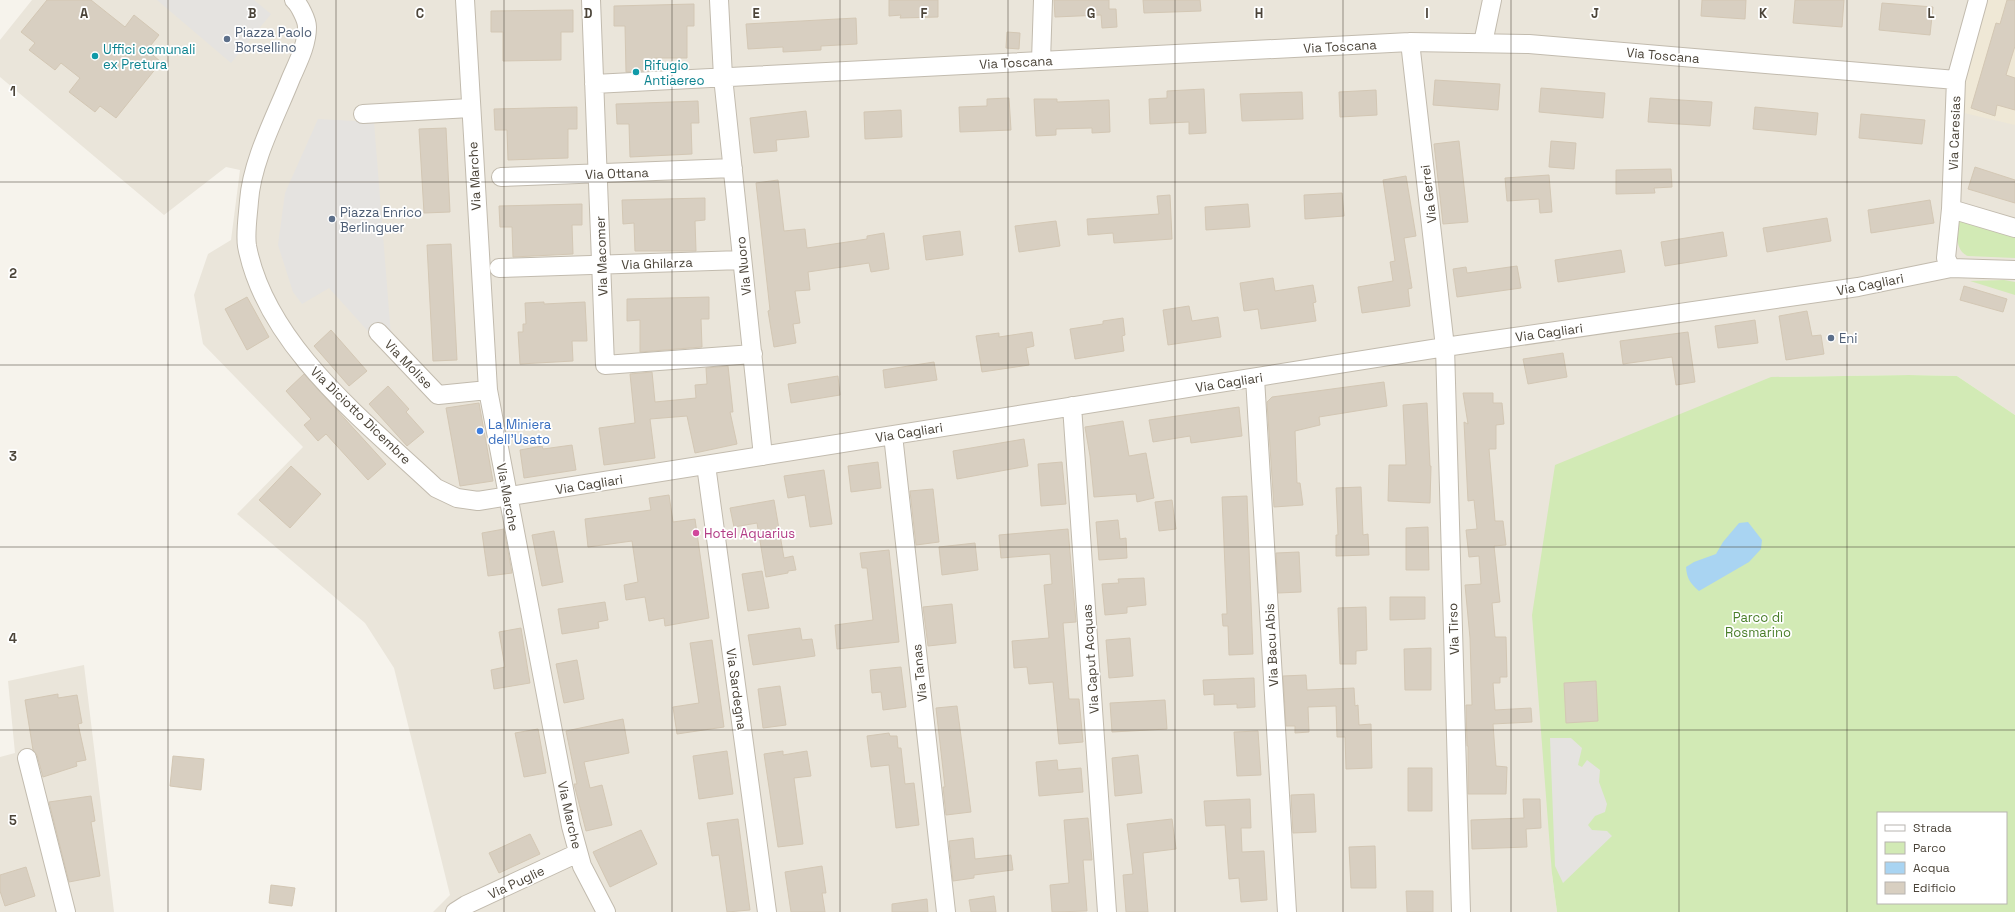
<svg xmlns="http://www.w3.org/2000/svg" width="2015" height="912" font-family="'Space Grotesk',sans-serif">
<rect width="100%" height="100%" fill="#f6f3ec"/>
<path fill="#eae5da" d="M32,0h1983v415l-58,-39 -48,-1 -137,2 -220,497 5,38h-1124l17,-17 -56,-227 -29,-45 -128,-109 66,-67 -100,-103 -9,-49 14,-41 23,-14 9,-70 -14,-3 -62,48 -164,-138v-37z
M84,665l30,247h-114v-155l15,-4 -7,-72z"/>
<path fill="#efe8d6" d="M1986,0h29v125l-51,-12 1,-34z"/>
<path fill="#d2eab5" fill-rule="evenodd" d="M1957,212l58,17v29l-47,-2c-15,-5 -11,-31 -11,-44z
M2004,280l11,2v13l-45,-14z
M1909,375l48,1 58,39v497h-458l-5,-38 -20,-259 23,-150 216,-88zM1878,813h128v90h-128z"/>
<path fill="#e5e3e0" d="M157,0h97l17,14 -40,49z
M318,119l56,3 17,214 -16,3 -46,-51 -27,16 -9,-12 -15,-47 7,-52z
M1550,738h21l11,10 -4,17 4,2 5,-7 13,10 -1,12 8,22 -2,8 -10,4 -7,9 4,5 15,1 5,5 -49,47 -8,-17z"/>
<path fill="#a9d4f2" d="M1748,522l14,18 -1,9 -12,13 -50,29c-9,-8 -12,-12 -13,-24l8,-5 22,-8 7,-12 16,-19z"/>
<path fill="#d8cfc1" stroke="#d3c7b4" d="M47,0h44l34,27 9,-12 25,20 -12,15 14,12 -45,56 -16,-12 -5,6 -26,-20 11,-14 -19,-15 -6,7 -26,-20 6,-7 -14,-11z
M889,0h49v17l-38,1 1,-3 -12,1z
M1054,0h55v9h7l1,18 -15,1 -1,-13 -46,2z
M1143,0h57l1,11 -57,2z
M1702,0h44l-1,19 -44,-3z
M1795,0h49l-2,27 -49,-4z
M2007,0h8v46l-9,29 9,3v32l-18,-5 -2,11 -24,-8 25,-85 4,1z
M1882,3l51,4 -3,28 -51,-5z
M694,4v22h-7v32h-33l1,12 -29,2 -1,-46h-11v-20z
M573,10v22h-12v28l-58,1v-29h-12v-21z
M856,18l1,26 -36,2v4l-38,2v-5l-35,2 -2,-25z
M1007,32l13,1 -1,16 -13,-1z
M1435,80l65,4 -2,26 -65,-5z
M1541,88l64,5 -2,25 -64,-6z
M1204,89l2,44 -17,1v-12l-39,2 -1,-25 18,-1v-7z
M1376,90l1,25 -37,2 -1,-25z
M1302,92l1,27 -61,2 -2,-27z
M1009,98l2,32 -51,2 -1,-25 28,-1v-7z
M1650,98l62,4 -2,24 -62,-4z
M1034,99h23v3l52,-2 1,32 -18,1v-5l-36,1v6l-20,1z
M698,101l1,22h-8l1,31 -62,3 -1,-33h-12l-1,-20z
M577,107v22h-9v29l-60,2 -1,-30h-12l-1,-21z
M1755,107l63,6 -2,22 -63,-6z
M901,110l1,27 -37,2 -1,-27z
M806,111l3,26 -33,3 1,11 -23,2 -4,-35z
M1861,114l64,6 -3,24 -63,-6z
M446,128l4,84 -26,1 -5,-84z
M1459,141l9,81 -25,2 -9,-80z
M1551,141l25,2 -2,26 -25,-2z
M1975,167l40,13v23l-47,-14z
M1671,169l1,18 -18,1 1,5 -39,1v-24z
M1549,175l3,37 -12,1 -1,-14 -32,2 -2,-23z
M1406,176l10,60 -12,2 8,50 -4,1 2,17 -48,7 -4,-26 35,-6 -3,-19 5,-1 -12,-81z
M778,180l6,51 21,-2 2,19 60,-9v-3l17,-3 5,36 -18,3 -2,-9 -61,9 2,18 -15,1 5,32 -7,1 3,19 -22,4 -6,-36 2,-1 -14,-127z
M1342,193l2,23 -39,3 -1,-24z
M1170,195l2,44 -58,4 -1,-10 -25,2 -1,-16 72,-5 -2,-18z
M705,198v22l-10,1 1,30h-61l-1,-28 -11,1 -1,-24z
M1930,200l4,23 -63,10 -3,-23z
M582,204v21h-10l1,29 -60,3 -1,-30h-12l-1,-21z
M1248,204l2,23 -44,3 -1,-23z
M1827,218l4,23 -64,11 -4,-24z
M1056,221l4,25 -41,6 -4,-26z
M960,231l3,24 -37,5 -3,-24z
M1723,232l4,24 -62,10 -4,-24z
M451,244l6,116 -24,1 -6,-116z
M1621,250l4,22 -67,10 -3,-22z
M1517,266l4,22 -64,9 -4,-28 13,-2 1,6z
M1273,278l2,13 38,-6 3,17 -3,1 3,18 -55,8 -3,-20 -14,2 -4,-28z
M1964,286l43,13 -4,13 -43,-12z
M247,297l22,40 -22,13 -22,-41z
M709,297v22h-8l1,28 -62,5v-32l-13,1v-22z
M544,302v2l41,-2 2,39h-15l1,20 -53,3 -2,-32h5v-8h3l-1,-21z
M1189,306l3,15 26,-4 3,20 -53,8 -5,-35z
M1807,311l5,25 9,-1 3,19 -38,6 -7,-44z
M1123,318l2,17 -3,1 2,15 -49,8 -5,-30 33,-5v-3z
M1755,320l3,23 -40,5 -3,-22z
M331,330l36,41 -18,15 -35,-40z
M1032,332l2,14 -8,2 3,17 -47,7 -6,-36 23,-3v4z
M1688,332l7,50 -19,3 -4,-28 -49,7 -3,-23z
M1563,353l4,24 -39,7 -5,-25z
M934,362l3,18 -52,8 -2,-18z
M728,366l5,46h-3l7,32 -42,9 -8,-37 -37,3 5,39 -51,7 -5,-37 36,-5 -5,-49 22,-2 3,30 41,-4 -1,-13 12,-1 -1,-16z
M304,374l82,90 -18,16 -42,-46 -8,7 -14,-16 7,-6 -25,-28z
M838,376l2,19 -49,8 -3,-19z
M1384,382l3,24 -68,11 1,8 -25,6 2,52h3l3,22 -29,2 -7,-105 5,-5z
M388,386l21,23 -3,3 18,20 -17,14 -38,-42z
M1463,393h30v10h9l2,21 -8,1v24h-7l6,72h8l3,24 -12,1 6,56 -8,1 3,34h11l1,40h-7v6h-7l2,27 36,-2 1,14 -39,2 3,42 11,1 -1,27h-38v-48h-1l-1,-41h6l-2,-67 -5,-53 16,-1 -2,-28 -10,1 -3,-27 11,-1 -3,-29 -6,1 -4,-79 4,2z
M479,403l14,78 -33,5 -14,-78z
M1427,403l3,63h1l-1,37 -42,-2 1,-36h17l-3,-60z
M1239,407l3,29 -51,7 -1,-7 -37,6 -4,-22z
M1123,421l6,35 17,-3 8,45 -17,4 -1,-8 -42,3 -4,-41 -5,-29z
M1024,439l4,27 -71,13 -4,-28z
M572,445l4,25 -52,8 -4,-28 22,-4 1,3z
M878,462l3,26 -30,4 -3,-26z
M1062,462l4,42 -25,2 -3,-42z
M291,466l30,28 -31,34 -31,-28z
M824,470l8,54 -22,3 -5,-32 -17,3 -4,-22z
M1361,487l2,48 5,-1 1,21 -33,1v-21h2l-2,-47z
M933,489l6,53 -23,3 -6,-54z
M669,495l4,27 22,-3 14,99 -44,8 -1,-8 -15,3 -4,-24 -19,3 -2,-15 14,-3 -6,-41 -44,6 -3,-28 66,-9 -2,-12z
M1247,496l6,158 -24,1 -1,-29h-5l-1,-12h5l-5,-117z
M774,500l10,58 9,-2 3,14 -8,1v2l-22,4 -9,-54 -23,4 -4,-19z
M1172,500l4,29 -17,2 -4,-29z
M1118,520l2,19 6,-1 1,20 -28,2 -3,-38z
M1428,527l1,43h-23v-42z
M504,529l8,44 -24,3 -6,-43z
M1068,529l8,93 -13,1 6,76h10l4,43 -24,2 -6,-62 -24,2 -2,-17 -13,1 -2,-27 37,-3 -5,-53 8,-1 -2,-30 -49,4 -2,-23z
M554,531l9,51 -21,4 -10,-51z
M975,543l3,27 -36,5 -3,-28z
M889,550l10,92 -62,7 -2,-24 38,-5 -6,-52h-5l-2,-15z
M1299,552l2,40 -23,1 -2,-40z
M762,571l7,37 -21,3 -6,-37z
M1144,578l2,27 -19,2v6l-22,2 -3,-31 17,-1 -1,-4z
M1390,597h35v22l-35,1z
M605,602l3,18 -10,2 1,6 -37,6 -4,-25z
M952,604l4,39 -28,3 -5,-39z
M1366,607l1,43 -11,1v13h-16l-2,-56z
M521,628l9,55 -36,6 -3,-19 14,-3 -6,-35z
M800,628l2,12 10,-1 3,17 -62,9 -5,-30z
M1130,638l3,38 -24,2 -3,-38z
M712,640l12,87 -47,7 -4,-27 26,-4 -9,-60z
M1431,648v42h-26l-1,-41z
M577,660l7,39 -20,4 -8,-39z
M901,667l5,40 -23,3 -2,-18 -9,1 -2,-23z
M1306,675l1,15 47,-2 1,18 3,-1 1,20 12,-1 1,44 -26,1 -1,-32h-8l-1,-31 -28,1 1,25 -14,1v-7h-9l-3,-50z
M1254,678l1,29 -18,1v-4l-23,1v-11l-10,1 -1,-15z
M1596,681l2,40 -32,2 -2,-40z
M780,686l6,39 -23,3 -5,-39z
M58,694v4l19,-3 5,28 -4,1 8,36 -10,2 1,4 -34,11 -6,-22 -4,-5 -8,-50z
M1165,700l2,29 -55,3 -2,-29z
M957,706l14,106 -25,3 -3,-28h2l-9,-79z
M623,719l6,34 -45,9 6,26 12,-3 10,40 -26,6 -12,-47h3l-11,-53z
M538,729l8,44 -22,4 -9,-44z
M1258,731l3,44 -24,1 -3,-44z
M889,733l1,3h7l1,12h3l4,36 9,-1 5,42 -23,3 -7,-63 -18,2 -4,-31z
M727,751l6,43 -34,5 -6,-43z
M783,751v4l24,-4 4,25 -17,2 9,66 -25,3 -14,-93z
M1138,755l4,38 -27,3 -3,-38z
M173,756l31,3 -3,31 -31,-4z
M1057,760l1,10 23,-2 2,24 -44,4 -3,-34z
M1408,768h24v43h-24z
M1314,794l2,38 -23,1 -2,-38z
M91,796l4,25 -4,1 9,54 -31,6 -20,-80z
M1250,799l1,29h-10l1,24 22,-1 3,49 -26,2 -2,-24 -10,1 -4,-54 -19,1 -2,-25z
M1523,799h17l1,29 -15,1 1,18 -55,2 -1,-29 53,-2z
M1088,818l4,42h-9l4,51 -35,1 -2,-27 19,-2 -5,-63z
M738,819l12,91 -23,2 -8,-57 -7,1 -5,-33z
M1172,819l4,30 -33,4 5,59h-22l-3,-37 10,-1 -6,-50z
M641,830l16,34 -47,23 -17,-35z
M530,834l10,20 -41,19 -10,-20z
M973,838l2,21 36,-4 2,15 -39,5v3l-21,3 -4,-40z
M1375,846l1,42h-25l-2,-41z
M822,866l4,27h-4l3,19h-34l-6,-40z
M26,867l9,29 -30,10 -5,-15v-16z
M271,885l24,3 -3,18 -23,-3z
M1406,891h27v21h-26z
M994,896l2,16h-25l-2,-12z
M927,899l1,13h-36v-8z"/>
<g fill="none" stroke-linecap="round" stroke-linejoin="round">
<g stroke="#c2bbae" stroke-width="20">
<path id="minor" d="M294,0c5,4 13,20 13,27 0,18 -9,35 -16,51 -15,38 -39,82 -42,123 -1,14 -4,32 -2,45 19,100 119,176 189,242l21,10 21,3 51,-8 916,-146 413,-60 93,-19 64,2
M465,0l23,390 83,436 11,40 24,46
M591,0l14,365 148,-11
M719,0l4,77 40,379
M1410,42l35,305 16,565
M1483,43l9,-43
M1041,61l2,-61
M594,84l816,-42 119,2 427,36
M363,114l107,-6
M501,177l232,-9
M1951,209l64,19
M499,268l243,-8
M1951,268l-5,-10 5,-49 5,-129 22,-80
M378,332l60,63 50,-5
M1255,378l32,534
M1072,406l35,506
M893,435l53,477
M706,465l61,447
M27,758l39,154
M455,912l11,-7 112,-52"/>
</g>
<use href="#minor" stroke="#fff" stroke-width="18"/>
</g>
<path fill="none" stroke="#4b4439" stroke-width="1" stroke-opacity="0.55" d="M168,0v912M336,0v912M504,0v912M672,0v912M840,0v912M1008,0v912M1175,0v912M1343,0v912M1511,0v912M1679,0v912M1847,0v912M0,182h2015M0,365h2015M0,547h2015M0,730h2015"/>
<g fill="#5c6f8a" stroke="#fff" stroke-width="1.5">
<circle cx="227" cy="39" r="4"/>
<circle cx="332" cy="219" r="4"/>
<circle cx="1831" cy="338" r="4"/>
</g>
<g fill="#0f9aa8" stroke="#fff" stroke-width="1.5">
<circle cx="95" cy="56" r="4"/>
<circle cx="636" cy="72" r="4"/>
</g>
<circle fill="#3f7fe0" stroke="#fff" stroke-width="1.5" cx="480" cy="431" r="4"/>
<circle fill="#d1479c" stroke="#fff" stroke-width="1.5" cx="696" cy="533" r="4"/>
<g text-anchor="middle" stroke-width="3.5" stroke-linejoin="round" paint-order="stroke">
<g font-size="13" fill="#4e5e75" stroke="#fff" text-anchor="start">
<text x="235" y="37">Piazza Paolo<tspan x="235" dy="15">Borsellino</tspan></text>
<text x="340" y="217">Piazza Enrico<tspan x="340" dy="15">Berlinguer</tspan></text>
<text x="1839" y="343">Eni</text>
</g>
<g font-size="13" fill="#4b4439" stroke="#fff">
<text transform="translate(1340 46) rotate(-3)" y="5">Via Toscana</text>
<text transform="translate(1663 55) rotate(5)" y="5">Via Toscana</text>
<text transform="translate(1016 62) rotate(-3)" y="5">Via Toscana</text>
<text transform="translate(1954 133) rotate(-88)" y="5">Via Caresias</text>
<text transform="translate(617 173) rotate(-2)" y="5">Via Ottana</text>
<text transform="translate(474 176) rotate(-93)" y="5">Via Marche</text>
<text transform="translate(1428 194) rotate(-97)" y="5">Via Gerrei</text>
<text transform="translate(601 256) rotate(-92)" y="5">Via Macomer</text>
<text transform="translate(657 263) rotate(-2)" y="5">Via Ghilarza</text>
<text transform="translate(743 266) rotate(-96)" y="5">Via Nuoro</text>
<text transform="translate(1870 284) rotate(-11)" y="5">Via Cagliari</text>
<text transform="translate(1549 332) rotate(-8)" y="5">Via Cagliari</text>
<text transform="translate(409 364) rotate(46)" y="5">Via Molise</text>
<text transform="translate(1229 382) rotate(-9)" y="5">Via Cagliari</text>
<text transform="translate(361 415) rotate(44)" y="5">Via Diciotto Dicembre</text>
<text transform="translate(909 432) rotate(-9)" y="5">Via Cagliari</text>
<text transform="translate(589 484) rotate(-9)" y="5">Via Cagliari</text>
<text transform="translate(508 497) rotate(79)" y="5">Via Marche</text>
<text transform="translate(1453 629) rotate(-92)" y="5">Via Tirso</text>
<text transform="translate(1271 645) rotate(-93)" y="5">Via Bacu Abis</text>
<text transform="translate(1090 659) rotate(-94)" y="5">Via Caput Acquas</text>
<text transform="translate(919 673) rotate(-96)" y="5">Via Tanas</text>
<text transform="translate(737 689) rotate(82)" y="5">Via Sardegna</text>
<text transform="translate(570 815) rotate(77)" y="5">Via Marche</text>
<text transform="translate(516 882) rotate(-25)" y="5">Via Puglie</text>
</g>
<g font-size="13" fill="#0d838f" stroke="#fff" text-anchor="start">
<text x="103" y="54">Uffici comunali<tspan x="103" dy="15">ex Pretura</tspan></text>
<text x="644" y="70">Rifugio<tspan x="644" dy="15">Antiaereo</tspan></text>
</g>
<g font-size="13" fill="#366cbe" stroke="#fff" text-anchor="start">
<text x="488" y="429">La Miniera<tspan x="488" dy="15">dell'Usato</tspan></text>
</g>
<g font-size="13" fill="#b23c85" stroke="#fff" text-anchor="start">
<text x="704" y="538">Hotel Aquarius</text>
</g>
<g font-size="13" fill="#4a7f2a" stroke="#fff">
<text x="1758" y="622">Parco di<tspan x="1758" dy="15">Rosmarino</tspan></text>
</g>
</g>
<g font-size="13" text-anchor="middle" font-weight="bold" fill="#4b4439" stroke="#fff" stroke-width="3.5" stroke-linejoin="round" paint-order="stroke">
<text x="84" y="18">A</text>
<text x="252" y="18">B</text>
<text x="420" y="18">C</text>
<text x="588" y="18">D</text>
<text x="756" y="18">E</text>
<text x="924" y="18">F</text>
<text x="1091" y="18">G</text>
<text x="1259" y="18">H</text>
<text x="1427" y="18">I</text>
<text x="1595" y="18">J</text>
<text x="1763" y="18">K</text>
<text x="1931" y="18">L</text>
<text x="13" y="96">1</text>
<text x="13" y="278">2</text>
<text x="13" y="461">3</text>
<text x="13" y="643">4</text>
<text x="13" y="825">5</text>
</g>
<rect x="1877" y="812" width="130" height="92" fill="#ffffff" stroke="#b7b4b0"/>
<rect x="1885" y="825" width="20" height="6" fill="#ffffff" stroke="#b7b4b0"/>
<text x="1913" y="832" font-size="12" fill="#4b4439">Strada</text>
<rect x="1885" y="842" width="20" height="12" fill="#d2eab5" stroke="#b7b4b0"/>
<text x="1913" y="852" font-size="12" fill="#4b4439">Parco</text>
<rect x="1885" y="862" width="20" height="12" fill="#a9d4f2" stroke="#b7b4b0"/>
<text x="1913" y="872" font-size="12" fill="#4b4439">Acqua</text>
<rect x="1885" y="882" width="20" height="12" fill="#d8cfc1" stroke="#b7b4b0"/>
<text x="1913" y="892" font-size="12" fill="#4b4439">Edificio</text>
</svg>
